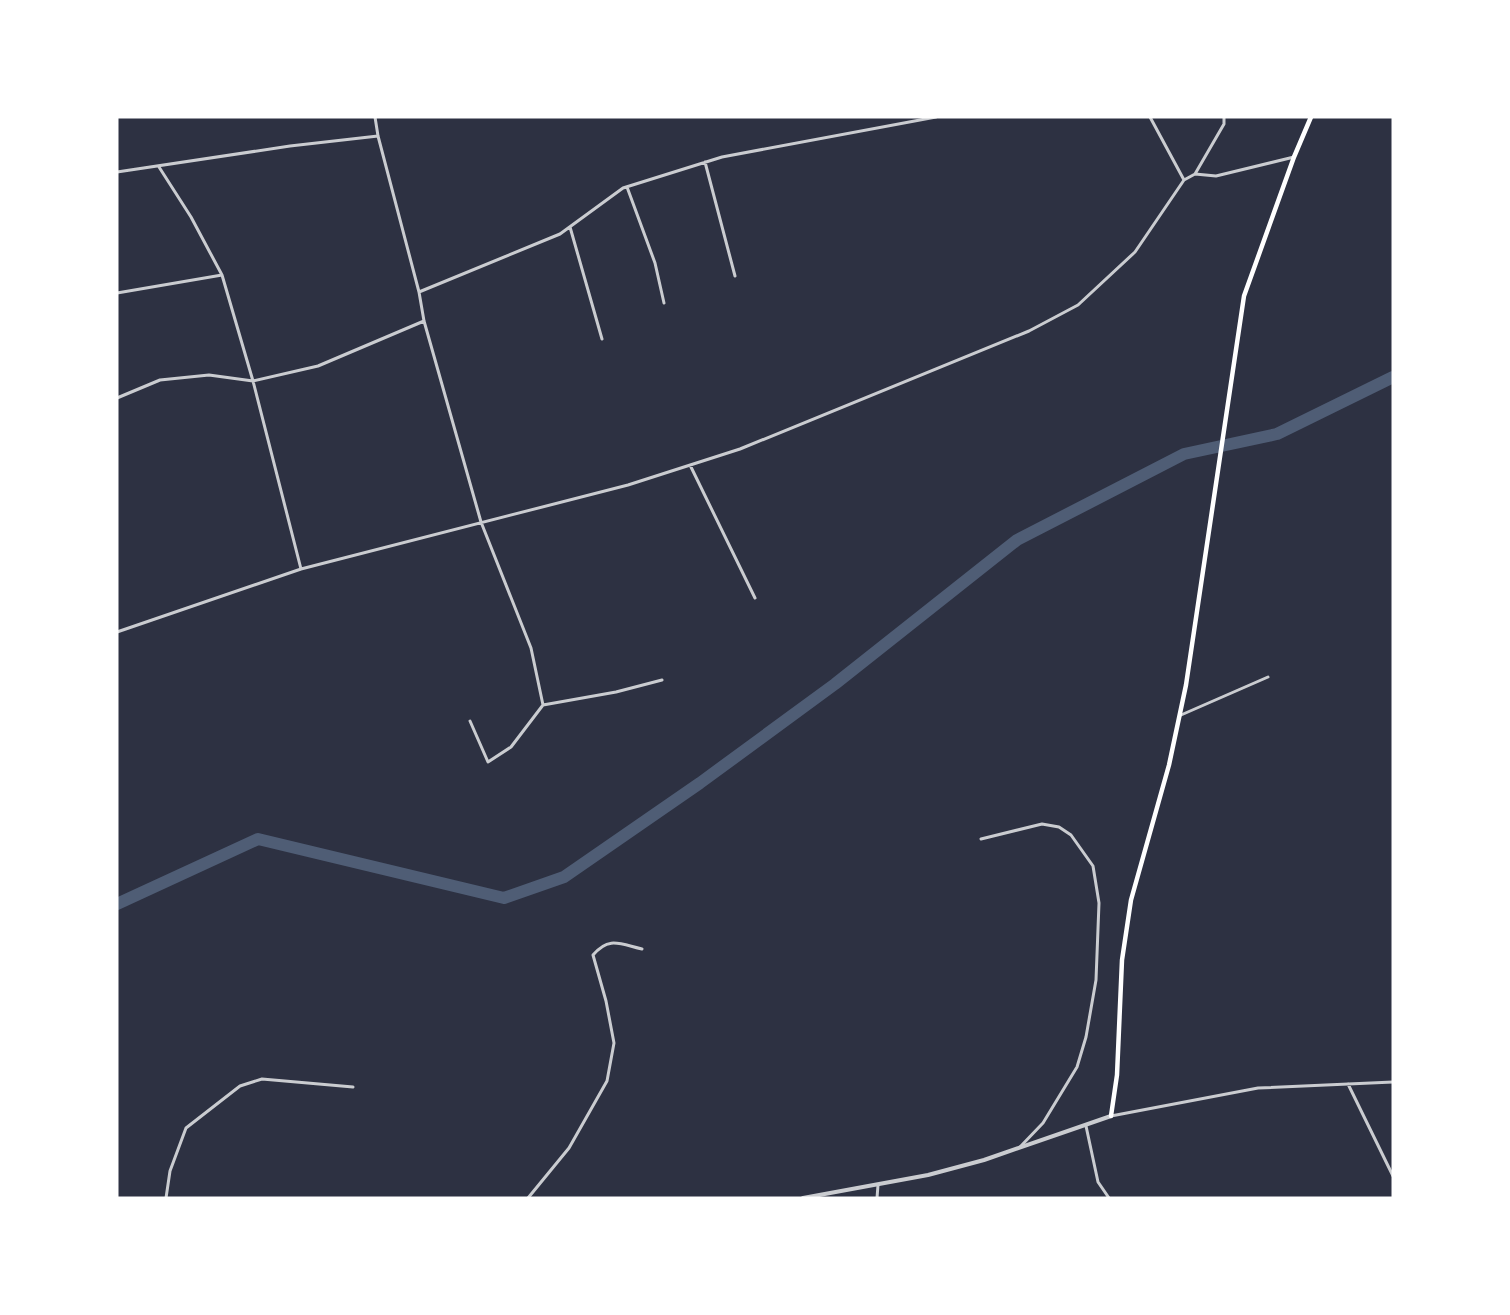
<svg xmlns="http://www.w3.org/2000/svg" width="1510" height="1315" font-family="Lora,serif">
<rect width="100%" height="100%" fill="#2d3142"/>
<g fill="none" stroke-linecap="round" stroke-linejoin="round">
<path stroke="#4f5d75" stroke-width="12" d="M117,904l141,-65 246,59 60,-21 136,-94 135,-99 182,-144 167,-86 93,-20 116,-57"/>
<path stroke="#caccd0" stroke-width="3" d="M375,117l3,19 41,156 5,29 57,201 50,126 12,57
M1150,117l34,63
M705,162l30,114
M159,167l32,50 31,58 31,106 48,188
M117,172l173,-26 88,-10
M1195,174l21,2 78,-19
M627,187l28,76 9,40
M570,227l32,112
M419,292l141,-58 63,-46 99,-31 214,-40
M117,293l105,-18
M117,398l43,-18 49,-5 44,6 65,-15 106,-45
M690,465l65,133
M117,632l184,-63 327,-84 112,-36 289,-118 49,-26 57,-53 49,-72 11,-6 29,-50v-7
M1181,715l87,-38
M470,721l18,41 23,-15 32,-42 73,-13 46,-12
M981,839l61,-15 17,3 12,8 22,31 6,37 -3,77 -10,57 -9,30 -34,56 -23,24
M1348,1084l45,92
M1111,1116l147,-28 135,-6
M1086,1126l12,56 11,16
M166,1198l4,-27 16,-43 54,-42 22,-7 91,8
M528,1198l41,-50 38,-67 7,-38 -8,-42 -13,-46c16,-19 27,-11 49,-6
M877,1198l1,-13"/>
<path stroke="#caccd0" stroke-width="4" d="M803,1198l125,-23 56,-15 127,-44"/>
<path stroke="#fff" stroke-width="4.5" d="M1111,1116l6,-41 5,-115 9,-60 38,-135 17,-80 58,-389 50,-139 17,-40"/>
</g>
<rect width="1510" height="1315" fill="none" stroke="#ffffff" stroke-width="237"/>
</svg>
